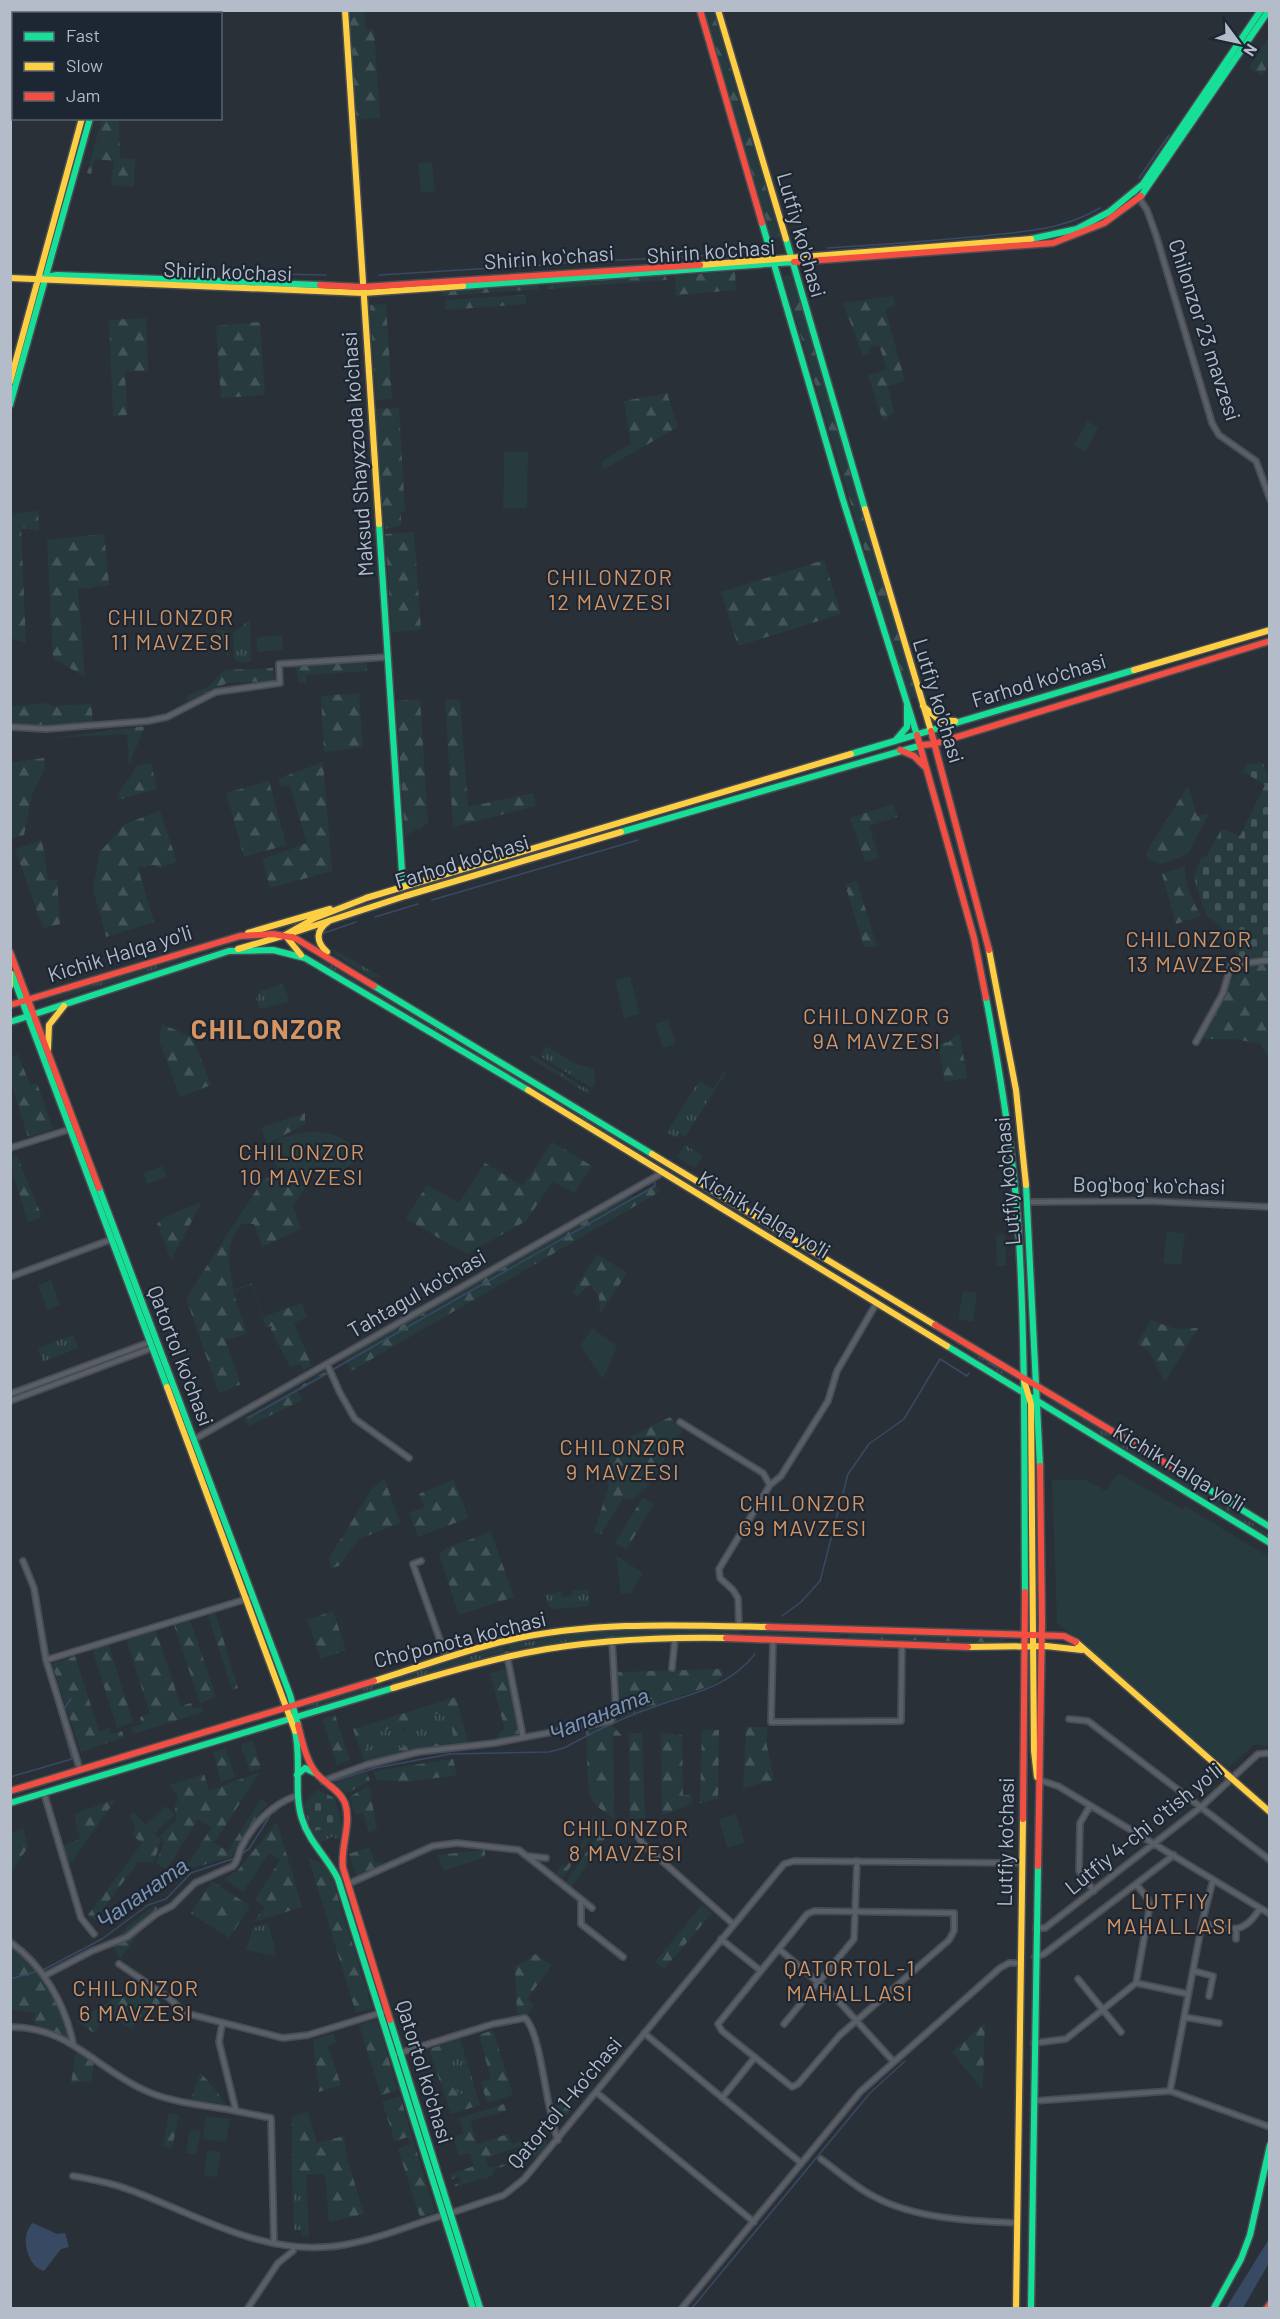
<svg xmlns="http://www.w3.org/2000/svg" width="1280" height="2319" font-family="Barlow,sans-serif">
<defs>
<pattern id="grass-tufts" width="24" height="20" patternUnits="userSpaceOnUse" patternTransform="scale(1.5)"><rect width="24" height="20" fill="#273a3e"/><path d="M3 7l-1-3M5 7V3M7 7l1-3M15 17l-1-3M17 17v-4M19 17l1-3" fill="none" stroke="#445559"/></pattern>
<pattern id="forest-firs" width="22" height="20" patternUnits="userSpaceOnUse" patternTransform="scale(1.5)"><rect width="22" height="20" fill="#273a3e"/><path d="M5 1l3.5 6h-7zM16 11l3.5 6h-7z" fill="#445559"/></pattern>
<pattern id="cemetery-stones" width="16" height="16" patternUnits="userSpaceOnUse" patternTransform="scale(1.5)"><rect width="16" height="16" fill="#273a3e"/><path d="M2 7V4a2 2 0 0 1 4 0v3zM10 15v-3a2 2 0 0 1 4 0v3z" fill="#445559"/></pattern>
</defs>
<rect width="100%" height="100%" fill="#2a3038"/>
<path fill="url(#grass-tufts)" d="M250,620l1,42h-11l-6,-3 -1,-26z
M219,629l10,4v25l-14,-23 1,-5z
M333,949l49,28 -10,1 -38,-24z
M198,954l-57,20 -102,30 36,-14z
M321,959l119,71 3,4 -124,-72z
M283,984l6,15 -2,3 -25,7 -3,-2 -3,-9 4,-7z
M546,1046l30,18 18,5 1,15 -3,4 -52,-32z
M532,1055l58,36 -2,3 -58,-36z
M724,1071l2,1 -41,65 -5,-3 -5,4 -8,-6 32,-51 14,8z
M561,1103l331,201 -332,-199z
M685,1145l18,11 -8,12 -18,-11z
M933,1328l79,48 1,3 -2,1z
M73,1335l5,13 -35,14 -5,-14z
M1050,1398l219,135v4l-219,-134z
M1033,1406h3l2,222h-2z
M588,1589l2,17 -35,3 -6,-3 -4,-11 16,-3v5l11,-1v-5z
M652,1629l89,2v4c-79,-2 -154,1 -231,15l-1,-5 73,-12z
M503,1647l1,4 -112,33 -2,-5z
M382,1681l1,5 -77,24 -2,-5z
M451,1711l4,33 -40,-1 -45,15 -7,-22 23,-6 18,1 2,-10z
M342,1822l1,5 -3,11 -4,1 -2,-3 -13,6 1,4 -13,-15 33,-5z
M268,1923l8,33 -30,-6 7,-22z
M460,2039l17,56c-17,3 -29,-4 -25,-22l-14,-14 1,-5 18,-9z
M292,2171l14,4 3,61 -8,-1v-5h-7z"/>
<path fill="url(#forest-firs)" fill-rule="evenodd" d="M364,11l2,19 8,-1 6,89 -24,2 -7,-108z
M704,11h9l67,226 -8,3z
M1269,37v28l-7,11 -13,-8z
M102,119h17l1,39 15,1 -1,28 -23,-2 3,-24 -19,-2 -4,15 -4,-1z
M735,271l1,19 -60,5 -1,-19z
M665,275l2,5 -121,9 4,-6z
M792,275l126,422 -9,2 -126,-423z
M537,285l3,4 -100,7 3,-4z
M526,295v9l-81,6v-10z
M893,296l2,10 -10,3 20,72 -17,5 6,27 -11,8 -15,-46 19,-5 -8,-25 -11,3 2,6 -7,2 -20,-53z
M386,304l6,95 -16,1 -6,-95z
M146,318l2,53 -23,1 2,43 -14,1 -4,-96z
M260,322l5,73 -44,3 -5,-72z
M667,393l11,34 -74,42 -3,-6 30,-20 -7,-42z
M399,408l6,103 -4,1v14l-17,3 -8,-120z
M38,511l1,20 -18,-3 5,115 -15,-5v-121l6,-4z
M414,532l7,98 -29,2 -7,-98z
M104,534l5,51 -31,4 7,88 -32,-19 -6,-118z
M824,560l17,54 -103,32 -17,-54z
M366,662l1,9 -61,4v8h-7l-4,-18z
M273,668l1,13 -47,2 -39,18 -1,-5 21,-9 16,-17z
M359,693l4,54 -39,5 -3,-56z
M420,699l8,124 -23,13 -9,-135z
M445,699l15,1 8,107 65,-14 3,13 -83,21z
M50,703l1,3 40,-2 2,18 -48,3 -34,-1v-18z
M145,726l-16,39 -2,-31 -74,4z
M44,758l1,10 -13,26 -8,41 -12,4 -1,-77z
M323,762l9,109 -62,17 -8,-29 45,-16 -17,-58 -10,2 -2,-8z
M151,763l6,26 -39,11 -1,-4 20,-30z
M269,781l17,64 -42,12 -18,-64z
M1188,786l9,30 12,-3 -21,41 -26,10 -13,-4 -3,-6 5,-9z
M893,804l4,13 -28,9 10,32 -14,4 -15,-44z
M160,811l17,51 -16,6 -7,-3 -16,3 16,54 -48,15 -13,-49 7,-36 25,-28z
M42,840l6,40 9,-1 3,45 -17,4 -28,-79z
M1185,866c-1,19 7,34 16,50l-25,8 -14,-50z
M857,881l20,66h-13l-19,-63z
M1269,962v94l-9,-12 -24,-5h-39l41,-70z
M162,1024l31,14 18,47 -31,12 -21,-57z
M955,1035h5l7,43 -22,4 -7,-38 11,-2z
M18,1054l12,31 7,-2 16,46 -25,8 -17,-54v-26z
M305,1113v11l-38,20 -5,-15 3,-3z
M552,1142l40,24 -18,27 -21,-12 -27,40 -59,33 -61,-35 21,-34 32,18 26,-40 38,23z
M17,1156l25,61 -14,5 -17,-55v-9z
M265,1177l43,7 -15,21 8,24 -39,18 -8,-23h-12c-18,21 -14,41 -8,66l17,-7 12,34 39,-14 5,14 -13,6 18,43 -8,4 -4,-6 -10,3 -19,-37 1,-4 -6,1 -15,-42 -18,7 14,42 -22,6 16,44 -22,9 -33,-95z
M654,1185l7,6 -310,180 -7,-12 286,-164 4,2z
M202,1202l-31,58 -14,-36 7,-7z
M597,1254l30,19 -27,41 -1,-17 -9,-12 -13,11 -5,-3z
M1151,1320l24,9 23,-1 -33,54 -15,-30 -13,-8z
M328,1370l1,3 -31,18 4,9 -53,26 -5,-8z
M670,1417l12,13 -34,56 -17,14 -8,-2 -22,36 -7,-2 14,-43 2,-42z
M384,1478l16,45 -41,16 -19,26 -9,4 -2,-11 43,-69z
M454,1479l14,39 -50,19 -9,-24 15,-6 -5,-13z
M643,1497l11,7 -28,46 -11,-7z
M491,1532l23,65 -55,18 -20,-61 7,-6z
M333,1611l13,39 -25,9 -14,-39z
M215,1612l23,76 -6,2 -24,-75z
M190,1620l26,77 -16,6 -26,-78z
M156,1631l25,75 10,-3 2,6 9,-3 2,6 -71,22 -1,-7 9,-3 -1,-7 10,-4 -24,-74z
M747,1632l94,2v3l-94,-1z
M849,1633l156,5v5l-156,-5z
M108,1643l25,79 -16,6 -25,-80z
M75,1656l24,75 10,-3 2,6 11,-3 2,6 -43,15 -29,-88z
M505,1669l15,64 -22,6 -1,-6 8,-3 -15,-57z
M721,1669l3,5 -12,11 -91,33 -3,-46z
M456,1697l13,49 -51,6 -52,13 -13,-36zM450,1711l4,33 -39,-1 -45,15 -7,-22 26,-7 6,6h5l7,-14z
M335,1715l15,45 -13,5 -15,-46z
M612,1725l10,11h-9l1,82c-6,-4 -15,-9 -20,-15 -10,-15 -5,-53 -8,-72z
M746,1727h22l-2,14 8,39 -31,8z
M702,1730h17l-1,69 -18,4z
M629,1733h13l3,86h-15z
M661,1733l21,2 1,60h8l1,9 -30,11z
M253,1741l8,27 -11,4 -9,-28z
M226,1749l9,28 -14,5 -8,-30z
M453,1759l4,16 -50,7 -30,-2 -4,-9z
M260,1772l-46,71 14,8 33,-52 7,5 -11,12 -26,41 -39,11 -16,15 35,-55 -13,-9 -32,51 -10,-7 8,-20 -4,-7 17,-17 -2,-9 3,-14 -9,-11 35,-11 5,17z
M367,1772l3,9 -23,12 -12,-10z
M369,1786l8,43 -8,4 -6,-20 -7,2 -7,-18z
M116,1799l-45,64 -6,-4 -2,-14 17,-6 -6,-25z
M134,1813l27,27 -7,22h-16l-43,58 -7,-5 54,-72 -10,-8 3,-6 -5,-14z
M594,1816l7,5 -38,57 -7,-4 6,-10 4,3 26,-39 -4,-3z
M277,1822l25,85 -49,15 12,-15 -10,-7 25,-40 -11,-7 -26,39 -19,-13 14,-9z
M23,1828l5,19 -17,25v-39z
M602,1829l7,3 -38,56 -6,-4z
M370,1847l4,14 10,3 -27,13 -8,-23z
M485,1850v7l-42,14 -5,-16z
M308,1857l17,8 7,13 40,130 -16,5z
M212,1881l38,25 -21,32 -38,-25z
M155,1905l3,2 -38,52 -8,-16 16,-17z
M702,1905l10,8 -48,56 -9,-7z
M10,1944l28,25 23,42 8,28 -35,-16 1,-10 -24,-4z
M535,1954l17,11 -25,34 7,6 -7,9h-10l-2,-48 9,-3z
M139,1984l29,23 -26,8 -10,14 -26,-15 -12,19 -17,-12z
M377,2020l21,70 -17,5 -22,-70z
M985,2023l-2,62 -2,3 -29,-36z
M493,2030l20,65 -26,8 -6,-21 10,-3 -12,-44z
M333,2033l4,10 -9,3 13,39 -22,7 -6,-52z
M460,2039l-3,6 -18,9 -1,5 14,15c-4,17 9,24 25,21l3,10 -29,9 -22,-65z
M76,2051l18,11 -3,19 -20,2z
M200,2073c5,3 26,30 28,35l-37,-8z
M400,2096l35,116 -15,5 -22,-68 12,-5 -2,-7 -13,4 -13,-39z
M562,2099l10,9 -16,20 -4,-17z
M504,2104l2,7 -36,10 7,23 31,-10 4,10 31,-10 5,10 -11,14 -16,-12 -35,12 3,10 22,-5 -18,7 1,5 -39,12 -1,-2 7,-3 -2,-5 -7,2 -1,-5 23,-8 -4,-13 -11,3 -6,-19 11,-3 -5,-16z
M308,2112l9,31 27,-7 3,22 17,56 -35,8 -4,-48 -19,1 -14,-4v-54z
M169,2113l10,2 -7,33 -9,-2z"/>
<path fill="url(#cemetery-stones)" d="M1263,763l7,21 -1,172 -31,3 -14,-29 -17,-15 -4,-9 -9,-29 7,-20 4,1 17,-29 18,7 25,-51 -23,-14 6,-7z
M317,1790l18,8 7,28 -29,5 -2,-2 -8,-25z"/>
<path fill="#273a3e" d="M432,162l3,29 -14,2 -3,-30z
M1087,421l11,6 -12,25 -12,-6z
M504,452h24l-1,56h-24z
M282,635l1,15 -26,2v-15z
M630,976l10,38 -16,4 -9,-38z
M668,1020l8,24 -13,4 -8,-24z
M308,1132c18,0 31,1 44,14l1,17c-20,19 -52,9 -76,4l-6,-14 8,-15z
M163,1166l4,11 -20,7 -4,-11z
M1167,1231l18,3 -4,31 -18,-2z
M996,1235h9l1,31h-9z
M51,1280l9,25 -13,5 -9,-25z
M963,1291l14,2 -4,29 -15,-3z
M592,1328l25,18 -14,33 -23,-33z
M1118,1473l64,36 3,-3 84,51v189l-15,-1 -26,23 -171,-145 -5,-143h35l19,11z
M616,1555l27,18 -12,20 -10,1z
M166,1806l9,9 -20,19 -9,-10z
M736,1814l9,29 -18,5 -8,-29z
M206,2116l24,3 -4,23 -23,-3z
M190,2129l11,2 -5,24 -10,-2z
M207,2150l14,2 -4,25 -13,-1z"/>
<path fill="#384963" d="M33,2223l24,11 8,-1 4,14 -8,2 -17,22c-17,-4 -25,-37 -11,-48z
M1269,2239v24l-26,45h-17z"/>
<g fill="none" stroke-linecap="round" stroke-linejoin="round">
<path stroke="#384963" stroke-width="1.5" d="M1139,178l30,-43
M827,248c53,-3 105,-7 157,-12 42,-5 79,-6 116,-28
M727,254l30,-3
M564,263l154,-8
M227,273l99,2
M379,275l165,-10
M432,900l206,-60
M375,917l43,-13
M324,933l32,-11
M988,1363l10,5
M332,1370l323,-184v-4
M248,1418l80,-45
M782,1616l19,-14 19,-21 28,-107 21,-30 35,-25 36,-60 27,17 2,-3
M63,1710l8,-11
M10,1777l62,-18 -13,-46
M335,1781l40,-13 75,-14 99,-2 15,-4c27,-15 58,-30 87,-40 40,-15 76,-19 104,-54
M239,1855l10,-6 22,-35 5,-3
M43,1970l59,-31 46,-34 18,-6 25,-26 44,-15
M10,1979l28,-8
M692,2308l178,-215 35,-32"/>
<g stroke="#484c53" stroke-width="8">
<path id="street" d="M1135,192l12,18 9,25 56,188 7,12 37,26 14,38
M10,727l36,2 102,-8 19,-4 49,-25 64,-9 -1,-19 109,-7
M1196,1042l27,-49 8,-28 39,-5
M10,1148l61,-19
M1028,1202l120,-1 122,6
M10,1277l105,-39
M327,1364l13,29 15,26 54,39
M10,1394l140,-52
M10,1401l142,-53
M680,1422l83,51 7,12
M193,1440l469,-267
M23,1561l11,27 12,72 34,110
M421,1561l-8,3 33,93
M739,1626l-1,-28 -5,-8 -13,-12 -1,-9 51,-84 11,-9 47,-75 9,-30 39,-67
M773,1641l-2,81 130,-1 1,-77
M507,1655l16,82
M46,1660l204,-62
M672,1668l3,-30
M1069,1719l19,2 182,139
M1039,1780l19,6 212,128
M323,1781l43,-16 52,-13 77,-9 116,-22 5,-11 -4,-70
M44,1793l37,125 13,16
M1090,1806l-10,17 -1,48 15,20
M631,1826l12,18 90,80
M527,1856l19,2
M348,1884l85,-38 24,-3 62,7 73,58
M581,1900v24l42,33
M814,1911l140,2v18l-5,9 -109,95 -42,49 -6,3 -70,-56 -4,-7 89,-110z
M1202,1923c28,6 41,14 58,-15
M1036,1928h9l156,-121 57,-53 12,-1
M721,1939l40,32
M1236,1939v-10
M10,1942c33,23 55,62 63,101
M779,1949l54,46 60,66
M1035,1957l9,-3 130,-99
M119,1964l50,34 16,15 98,25 25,-3 79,-24
M1194,1971l19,5 -4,20
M44,1976l48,-25 35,-14 29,-23 16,-8 23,-23 38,-17c5,-5 5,-11 8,-18 11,-23 31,-44 55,-52
M1078,1979l43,53
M1136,1983l52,11
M1184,2017l35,6
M784,2024l70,-85 3,-78
M10,2027c57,-1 85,40 132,62 28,14 63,16 94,22l-17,-69 3,-18
M644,2033l157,130
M1034,2043l32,-4 70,-56 14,-78 -2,-6 -12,-15
M393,2055l100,-31 32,-6c17,16 21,95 33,122
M1170,2091l32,-168 11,-43
M596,2092l158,130
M722,2098l33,-41
M1034,2101l136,-10 100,36
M236,2111l35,7 3,125
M821,2159c18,13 35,29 54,38 41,22 97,24 142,26
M73,2176c18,3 39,7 57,14 63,23 125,62 195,57 40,-2 81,-21 119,-32
M451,2213l53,-18 20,-16 260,-315 10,-3 228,2
M248,2308l30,-45 15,-12 -1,-5
M682,2308l178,-216 140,-124 9,-5h12"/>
</g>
<g stroke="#484c53" stroke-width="9">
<path id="fast" d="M1141,196l128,-186
M762,223l81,277 74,235
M786,239l79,270
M1031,239l46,-10 32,-17 34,-28 118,-174
M40,278l17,-3 263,10
M463,286l331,-24
M10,405l80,-287
M379,524l24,363
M895,741l12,-14v-21
M851,754l283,-84
M621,832l301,-87
M12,974l155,413
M374,986l278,168
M986,998c14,74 27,150 32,225 8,123 6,247 7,369
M10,1022l219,-71 44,-1 32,8 223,132
M1026,1185l14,281
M99,1188l191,507 8,30
M947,1346l323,197
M1182,1473l88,54
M295,1731c7,29 -2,60 7,88 7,23 26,39 36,60l135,429
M297,1775l8,-7 10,5
M10,1803l383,-115
M390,2020l90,288
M1031,2308l7,-442
M1214,2308l27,-49 9,-24 20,-90"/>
</g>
<g stroke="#484c53" stroke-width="9">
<path id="slow" d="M345,10l34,514
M718,10l68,229
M112,14l1,-4
M119,14l1,-4
M700,265l331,-26
M10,278l353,15 100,-7
M10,382l72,-264
M865,509l66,222
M1134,670l136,-40
M923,706l16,14 16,1
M366,898l485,-144
M295,932l110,-36 216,-64
M248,933l82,-24
M285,935l30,-17 54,-21
M285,935l16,20
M238,949l44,-13
M989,950l27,140 10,95
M327,952c-12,-11 -11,-22 2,-31
M10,973v13
M48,1049l1,-24 15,-19
M528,1090l419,256
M652,1154l283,171
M1024,1380l7,24 3,347 3,26
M167,1387l128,344
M1076,1642l194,170
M968,1647l78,-1 36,4
M374,1681c43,-13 87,-30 131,-40 86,-20 175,-16 263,-14
M393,1688c44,-13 87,-26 132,-35 66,-13 134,-16 201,-15
M1016,2308l7,-489"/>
</g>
<g stroke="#484c53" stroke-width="9">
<path id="jam" d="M700,10l62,213
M794,262l259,-19 51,-20 37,-27
M320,285l43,2 337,-22
M931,731l58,219
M917,735l57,203 12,60
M922,745l12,-1 336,-103
M900,750l14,6 11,11
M10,952l89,236
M10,1005l230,-69 33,-2 22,4 79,48
M935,1325l247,148
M768,1627l296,9 12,6
M726,1638l242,9
M298,1725c4,16 8,35 18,48 9,11 24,17 29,30 7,21 -5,44 -2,65l47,152
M10,1791l364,-110
M1023,1819l2,-227
M1038,1866l4,-245 -2,-155
M1267,2308l3,-4"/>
</g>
<use href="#street" stroke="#5a5e66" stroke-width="4.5"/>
<use href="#fast" stroke="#16e098" stroke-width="6"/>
<use href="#slow" stroke="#ffcf43" stroke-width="6"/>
<use href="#jam" stroke="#f24e42" stroke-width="6"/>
</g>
<g text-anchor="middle" stroke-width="4.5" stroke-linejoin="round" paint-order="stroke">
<g font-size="21" fill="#b4bcc9" stroke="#1d2633">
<text transform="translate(801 235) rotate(74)" y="7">Lutfiy ko'chasi</text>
<text transform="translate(711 252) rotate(-4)" y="7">Shirin ko'chasi</text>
<text transform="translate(549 258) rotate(-4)" y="7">Shirin koʻchasi</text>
<text transform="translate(228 272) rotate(2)" y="7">Shirin ko'chasi</text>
<text transform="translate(1204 330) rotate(72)" y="7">Chilonzor 23 mavzesi</text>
<text transform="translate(358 454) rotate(-94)" y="7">Maksud Shayxzoda ko'chasi</text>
<text transform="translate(1039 681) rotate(-17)" y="7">Farhod ko'chasi</text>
<text transform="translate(938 701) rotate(73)" y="7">Lutfiy ko'chasi</text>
<text transform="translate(462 862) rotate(-17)" y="7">Farhod ko'chasi</text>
<text transform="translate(120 954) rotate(-17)" y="7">Kichik Halqa yo'li</text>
<text transform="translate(1008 1181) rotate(-95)" y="7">Lutfiy ko'chasi</text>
<text transform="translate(1149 1186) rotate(1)" y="7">Bogʻbogʻ koʻchasi</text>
<text transform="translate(764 1215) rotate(31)" y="7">Kichik Halqa yo'li</text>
<text transform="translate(417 1294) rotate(-30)" y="7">Tahtagul ko'chasi</text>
<text transform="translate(180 1356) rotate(69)" y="7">Qatortol ko'chasi</text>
<text transform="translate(1179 1468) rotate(31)" y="7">Kichik Halqa yo'li</text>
<text transform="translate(460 1640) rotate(-14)" y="7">Cho'ponota ko'chasi</text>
<text transform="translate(1144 1829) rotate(-39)" y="7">Lutfiy 4-chi o'tish yo'li</text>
<text transform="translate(1006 1842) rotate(-89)" y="7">Lutfiy ko'chasi</text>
<text transform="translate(424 2072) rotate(73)" y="7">Qatortol ko'chasi</text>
<text transform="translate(565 2103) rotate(-50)" y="7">Qatortol 1-ko'chasi</text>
</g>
<g font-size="22" letter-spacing="1.5" fill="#d59563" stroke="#1d2633">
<text x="610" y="585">CHILONZOR<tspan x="610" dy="25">12 MAVZESI</tspan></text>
<text x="171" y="625">CHILONZOR<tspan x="171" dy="25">11 MAVZESI</tspan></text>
<text x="1189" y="947">CHILONZOR<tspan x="1189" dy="25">13 MAVZESI</tspan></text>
<text x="877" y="1024">CHILONZOR G<tspan x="877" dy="25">9A MAVZESI</tspan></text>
<text x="302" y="1160">CHILONZOR<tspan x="302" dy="25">10 MAVZESI</tspan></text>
<text x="623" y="1455">CHILONZOR<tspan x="623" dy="25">9 MAVZESI</tspan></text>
<text x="803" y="1511">CHILONZOR<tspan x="803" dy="25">G9 MAVZESI</tspan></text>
<text x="626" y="1836">CHILONZOR<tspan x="626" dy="25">8 MAVZESI</tspan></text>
<text x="1170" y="1909">LUTFIY<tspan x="1170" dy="25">MAHALLASI</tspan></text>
<text x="850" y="1976">QATORTOL-1<tspan x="850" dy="25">MAHALLASI</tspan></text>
<text x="136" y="1996">CHILONZOR<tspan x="136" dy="25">6 MAVZESI</tspan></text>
</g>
<g font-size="22" font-style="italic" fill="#7c92b1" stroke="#1d2633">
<text transform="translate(599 1714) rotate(-22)" y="8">Чапаната</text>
<text transform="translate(142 1893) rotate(-35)" y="8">Чапаната</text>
</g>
<g font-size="27" font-weight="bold" letter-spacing="1.5" fill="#d59563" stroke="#1d2633">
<text x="267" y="1039">CHILONZOR</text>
</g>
</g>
<rect width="1280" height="2319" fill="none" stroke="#b4bcc9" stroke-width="24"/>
<rect x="12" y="12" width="210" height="108" fill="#1d2633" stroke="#59626f" stroke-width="1.5"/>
<rect x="24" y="32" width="30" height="9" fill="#16e098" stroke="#59626f" stroke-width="1.5"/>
<text x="66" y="42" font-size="18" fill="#b4bcc9">Fast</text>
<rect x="24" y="62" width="30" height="9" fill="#ffcf43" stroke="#59626f" stroke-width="1.5"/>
<text x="66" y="72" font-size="18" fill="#b4bcc9">Slow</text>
<rect x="24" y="92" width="30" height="9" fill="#f24e42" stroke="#59626f" stroke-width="1.5"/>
<text x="66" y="102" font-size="18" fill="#b4bcc9">Jam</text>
<g transform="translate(1238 42) rotate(123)" stroke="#1d2633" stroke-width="4.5" paint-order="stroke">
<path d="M0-4.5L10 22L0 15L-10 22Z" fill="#b4bcc9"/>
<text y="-9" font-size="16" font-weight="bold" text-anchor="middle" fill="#b4bcc9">N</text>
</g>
</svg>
